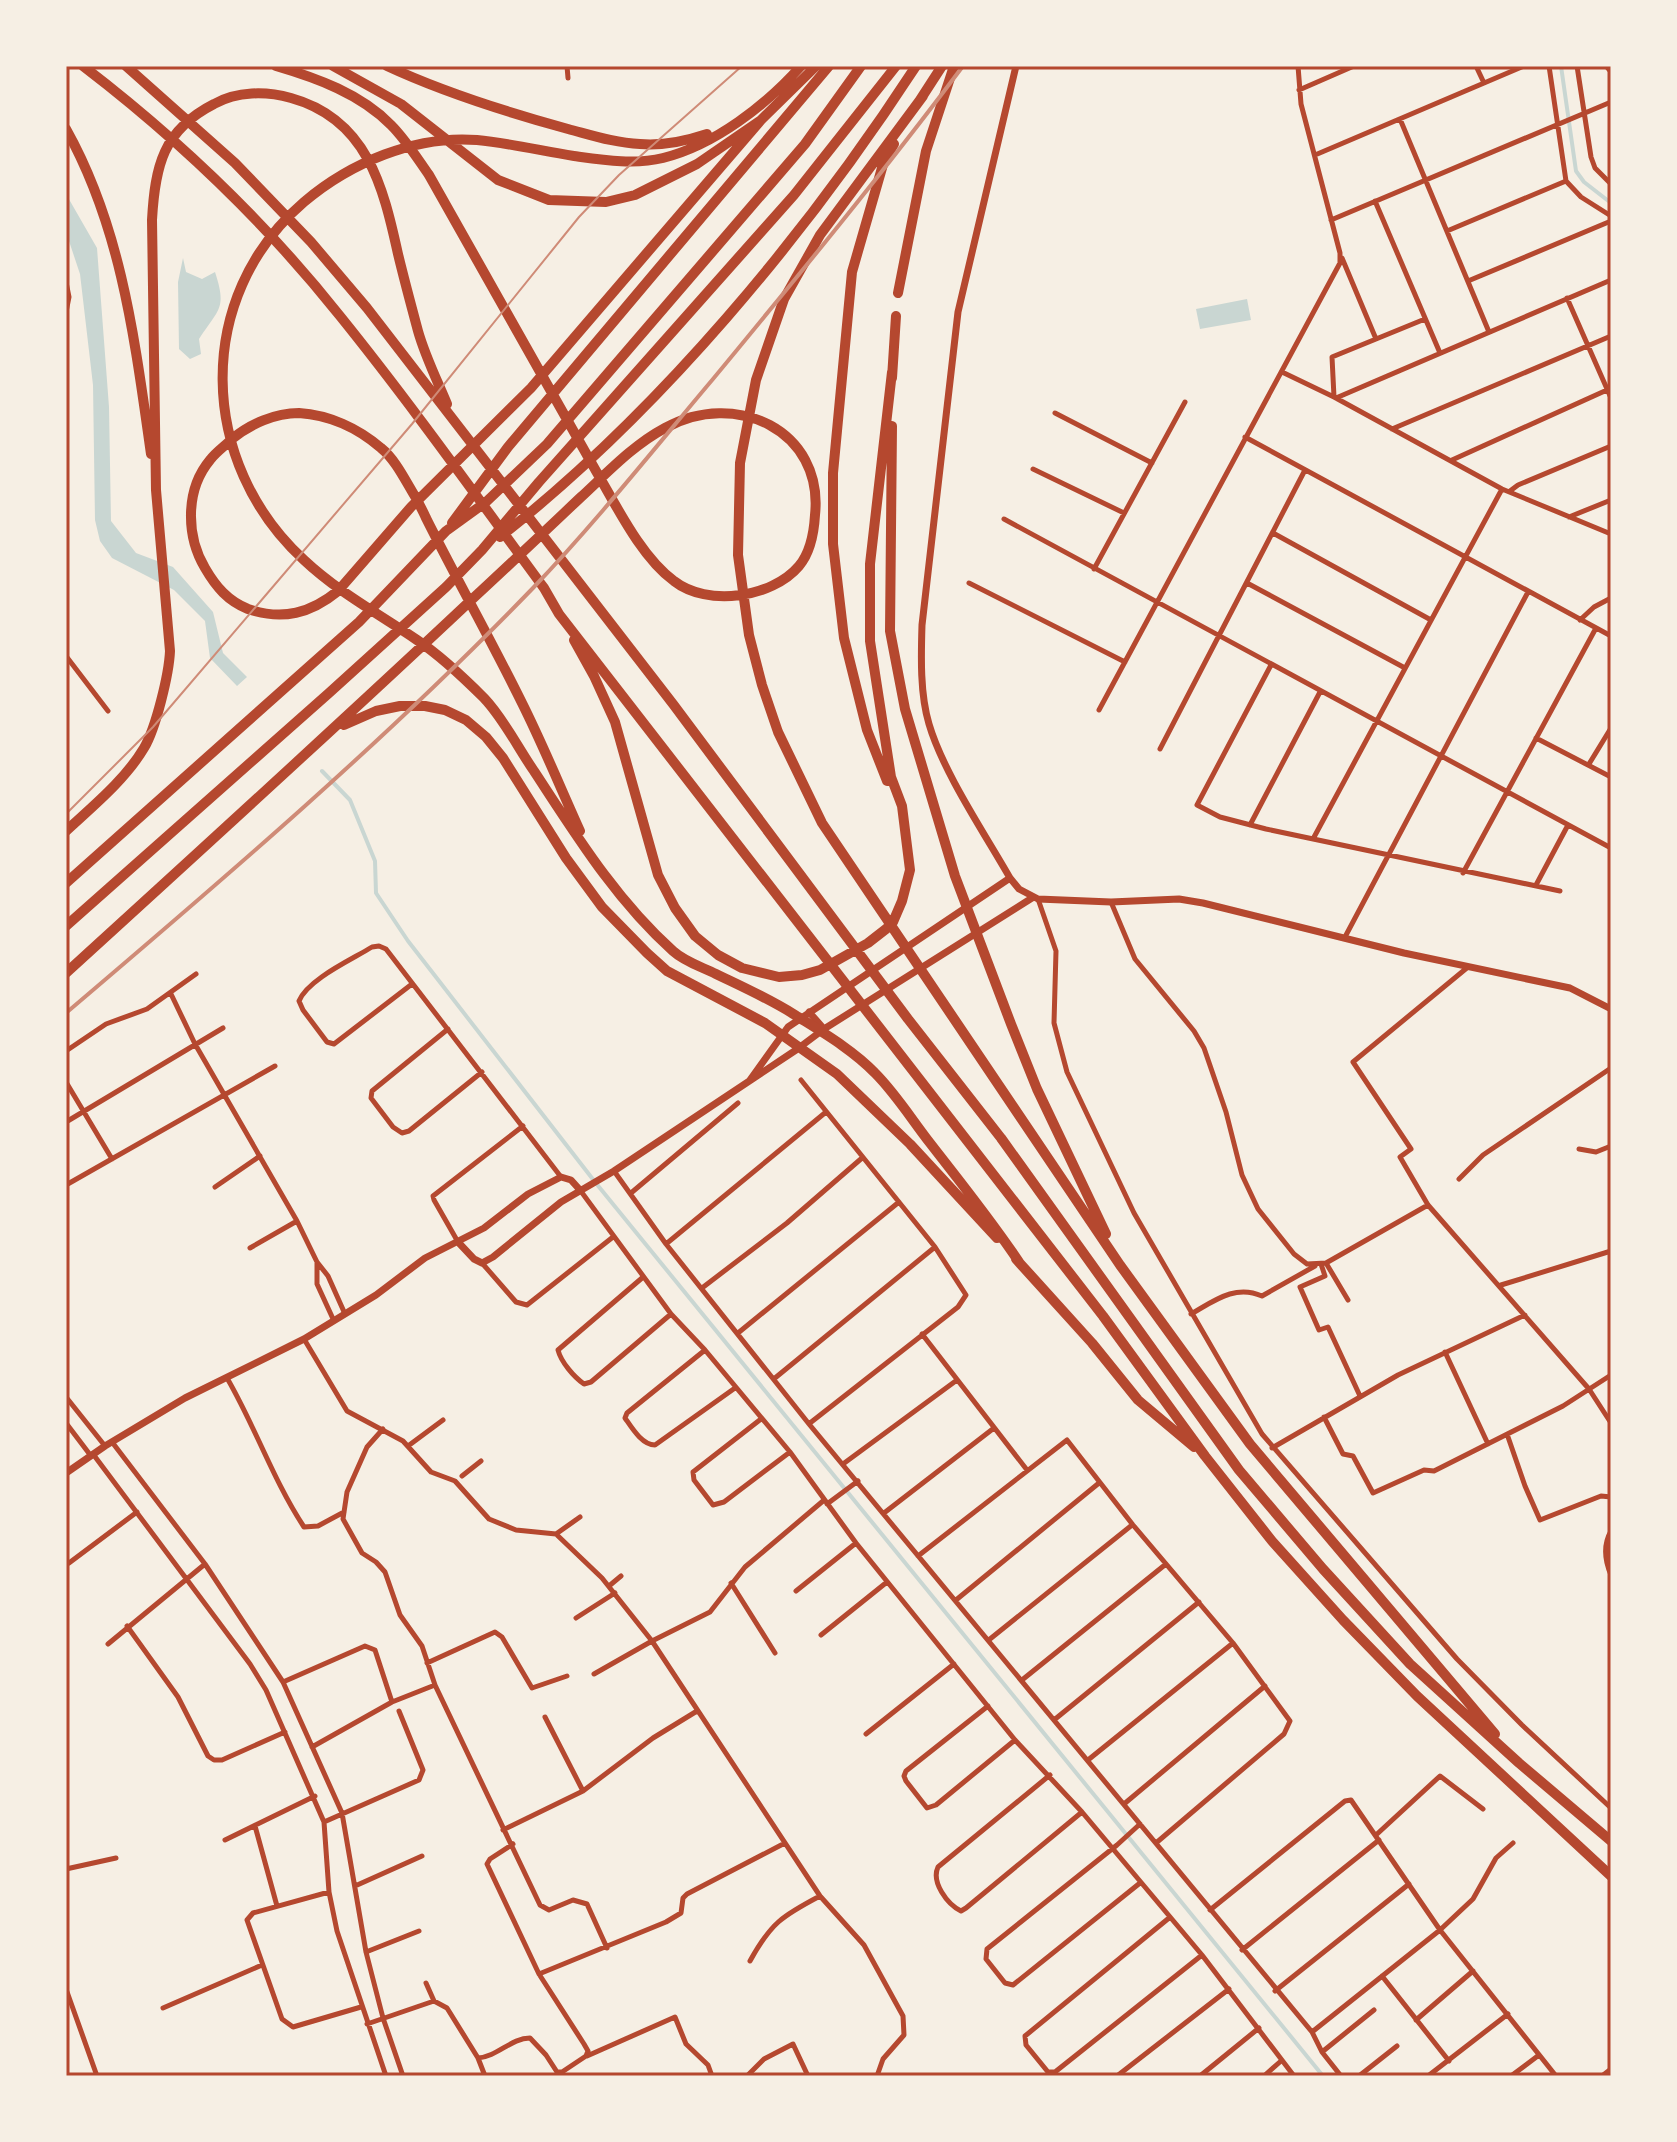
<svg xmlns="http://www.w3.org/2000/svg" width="1677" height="2142" font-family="'Varela Round',sans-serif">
<rect width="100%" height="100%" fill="#f6efe4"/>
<path fill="#c9d6d2" d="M66,194l31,54 12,159 2,114 25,32 37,14 40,45 10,41 24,24 -10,9 -27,-28 -5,-37 -31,-31 -62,-32 -12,-17 -5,-21 -2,-135 -13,-111 -14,-42z
M183,258l3,14 16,7 13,-7c12,37 4,36 -16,67l2,15 -11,5 -11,-10 -1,-67z
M1247,299l4,21 -51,9 -4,-20z"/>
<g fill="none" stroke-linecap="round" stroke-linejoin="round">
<path stroke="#c9d6d2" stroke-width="4" d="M1561,66l15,105 8,11 27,21
M322,771l28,29 25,61 1,32 32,48 187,241 728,894"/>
<path stroke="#b5482f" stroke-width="5" d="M567,66l1,12
M1476,66l8,17
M1549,66l17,115 15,16 30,19
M1577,66l14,91 4,11 16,16
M1606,66l5,6
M1299,90l55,-24
M1400,119l89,213
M1315,155l209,-89
M1375,201l65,152
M1331,220l280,-118
M1447,231l119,-50
M1342,258l34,81
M1468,281l143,-60
M66,282l3,15 -3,15
M1567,298l44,100
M1282,372l52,25 168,92 109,45
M1334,397l-2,-40 93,-38
M1336,398l275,-118
M1055,413l97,50
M1392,429l219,-93
M1245,437l366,199
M1452,460l155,-70
M1033,469l91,44
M1510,491l8,-6 93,-39
M1569,517l42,-17
M1004,519l607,329
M1273,533l158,87
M1094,569l91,-167
M969,583l156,79
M1247,583l158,85
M1580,620l14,-13 17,-9
M66,656l42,55
M1271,665l-74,140 23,12 46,12 294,62
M1099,710l241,-447v-10l-39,-149 -3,-38
M1536,738l75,39
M1160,749l145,-279
M1589,764l22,-36
M1250,825l70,-133
M1313,839l189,-350
M1463,873l133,-245
M1536,885l32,-60
M1038,899l18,52 -2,72 13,49 67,141 128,221 195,225 65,66 89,83
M1111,902l24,57 59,72 10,17 22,64 16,63 16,34 36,45 13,10 19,-1 102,-58
M1345,937l183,-345
M1468,967l-115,95 58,87 -11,8 28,48 161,184 22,34
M412,984l-78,60 -7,-2 -24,-32 -4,-9c9,-22 54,-42 73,-54l7,-1 7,3 175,228
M171,994l24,50 102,177 20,41 11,14 17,38
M448,1029l-76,62 -1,7 22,29 9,6 7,-2 73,-59
M66,1051l40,-27 41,-15 49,-35
M801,1080l134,167 31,48 -8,12 -148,116
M66,1082l46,77
M66,1122l157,-94
M1579,1149l17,3 15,-6
M614,1171l52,73 143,180 503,608 10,20 19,24
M1459,1179l24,-24 128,-87
M66,1185l209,-119
M215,1187l45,-31
M580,1190l91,124 34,36 85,102 66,91 159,197 67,72 120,143 92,121
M631,1193l107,-90
M458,1242l-24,-42 -1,-4 90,-70
M666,1244l160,-132
M250,1248l47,-27
M317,1263v21l17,37
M482,1263l34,39 11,3 86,-68
M1326,1263l22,37
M1321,1264l4,12 -25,11 19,43 9,-3 32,69
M642,1278l-84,72c3,12 16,27 26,34l7,-2 80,-68
M1501,1285l110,-34
M702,1288l85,-65 75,-65
M1191,1314c23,-13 44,-30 71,-18l53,-30
M738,1333l161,-131
M922,1334l105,136
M304,1339l43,72 56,30 28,31 24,9 34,38 27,11 40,4 46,44 50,63 168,255 44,49 39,71 1,19 -21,24 -6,17
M705,1350l-78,63 -2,5c7,10 17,27 30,27l80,-57
M1445,1352l43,92
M227,1378c28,48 46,102 77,149l14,-1 26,-14
M775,1378l160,-131
M66,1397l39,49
M1324,1417l19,37 10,2 20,37 51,-23 10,1 129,-65 48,-31
M761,1419l-68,53 1,8 19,25 11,-3 66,-50
M66,1423l25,33
M383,1429l-16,18 -20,45 -4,27 19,34 14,9 9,10 15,43 22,31 13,39 105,220 9,5 24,-10 14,4 20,44
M1507,1434l18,52 15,34 61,-24 10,1
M112,1442l93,122 78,118 59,131 24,139 17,66 20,58
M408,1446l35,-26
M1272,1448l126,-73 127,-60
M93,1454l157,210 16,26 58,132 5,70 8,39 49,145
M843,1464l114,-84
M462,1476l19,-15
M827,1504l31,-23
M884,1513l110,-85
M1611,1531c-8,14 -6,30 0,44
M556,1534l24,-17
M918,1556l149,-116 66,85 100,118 57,78 -6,13 -128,109
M69,1563l68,-51
M731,1583l44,70
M609,1586l12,-10
M796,1591l60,-48
M956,1600l143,-117
M576,1618l39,-25
M127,1626l51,71 30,59 6,4h8l63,-28
M821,1635l66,-53
M990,1639l142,-114
M108,1644l97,-80
M427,1663l68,-31 7,5 30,51 35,-12
M594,1674l58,-33 58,-29 35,-45 78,-66
M1022,1680l144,-116
M283,1682l82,-36 10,4 17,52
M988,1706l-82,65 -2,5 2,5 21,27 9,-3 79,-65
M545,1717l38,74
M1054,1720l145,-118
M866,1734l88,-70
M312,1747l80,-45 43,-17
M1088,1760l145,-117
M1050,1775l-112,92c-7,15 9,37 23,44l5,-3 116,-96
M1124,1804l141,-118
M324,1822l95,-42 4,-10 -24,-59
M1140,1824l-23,21 -130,104 -1,10 19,24 8,2 127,-102
M255,1826l22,80
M503,1830l80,-39 70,-53 44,-27
M1376,1835l64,-59 43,33
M225,1840l90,-44
M66,1869l50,-11
M355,1886l67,-30
M329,1892l-76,21 -6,7 35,99 11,8 68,-20
M1210,1910l135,-109 6,-1 89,130 116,146
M1169,1918l-144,118 1,9 22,27h7l147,-117
M1242,1950l137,-110
M366,1952l53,-21
M750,1961c21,-38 32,-45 70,-65
M539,1974l127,-52 15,-9 2,-15 4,-4 98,-51
M1382,1976l67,85
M426,1983l8,18
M66,1989l31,87
M1275,1991l134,-107
M163,2008l99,-43
M1416,2020l57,-49
M367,2024l67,-23 13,7 31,50c19,-1 33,-20 52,-20l16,17 11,17h5l24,-16 2,-5 -4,-7 -45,-70 -52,-110 3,-5 23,-15
M1312,2032l128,-102 33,-31 23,-41 17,-15
M1322,2052l52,-42
M587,2056l88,-39 11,27 22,21 4,11
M478,2058l7,18
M747,2076l17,-17 29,-15 15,32
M1117,2076l112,-87
M1200,2076l59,-48
M1264,2076l17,-15
M1359,2076l38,-30
M1428,2076l80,-62
M1511,2076l28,-21
M1602,2076l9,-7"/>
<path stroke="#b5482f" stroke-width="7" d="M1016,66l-58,246 -36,313c-1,32 -2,69 7,99 14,48 56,110 81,154l9,11 19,10 73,3 68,-3 24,4 201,50 166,35 41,21
M809,1012l15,17
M750,1080l38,-53 222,-149
M458,1242l16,17 8,4 11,-6 68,-55 53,-31 182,-121 28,-21 208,-131
M66,1473l39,-27 80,-48 119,-59 72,-44 49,-37 59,-30 44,-34 33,-17 10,3 9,10"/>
<path stroke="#b5482f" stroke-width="10" d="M83,66c94,72 183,157 257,250 71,88 137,181 204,272l15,26 544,702 102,140 67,85 71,79 74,76 194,180
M126,66l109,97 76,79 56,66 306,396 235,315 93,119 238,332 84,99 87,95 109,99 92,78
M333,66l68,38 97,76 51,20 57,2 29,-7 62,-31 64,-44 55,-54
M387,66c58,27 119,46 181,63 23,6 47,14 72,15 23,2 46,-3 67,-10
M801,66c-35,39 -86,79 -138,92 -29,7 -60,2 -89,-2 -32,-5 -65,-13 -97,-16 -62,-5 -127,23 -173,62 -111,95 -106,261 0,358 34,32 75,54 113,80 24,16 46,37 67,58 20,21 34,50 50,73 42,64 82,129 139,180 12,11 29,16 43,23 27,13 54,25 79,41 27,17 58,35 80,58 21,21 37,47 55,70 31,40 61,77 89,119
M923,96l-103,139 -36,64 -28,81 -16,83 -2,92 11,80 13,50 16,47 44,91 298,442 130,179 245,290
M920,100l22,-34
M66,129c56,100 69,213 85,325
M898,293l28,-142 28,-85
M892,378l4,-62
M892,426l-2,205 15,78 50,167 56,148 26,65 69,145
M452,523l56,-76 321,-381
M500,537c159,-125 306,-302 416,-471
M574,640l20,36 21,46 43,153 17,33 20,28 23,19 24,13 37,9 23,-2 18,-5 48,-27 18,-14 7,-7 9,-21 8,-31 -8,-64 -11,-29 -21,-136v-77l22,-192
M344,725l32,-14 24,-5h25l20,4 21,10 20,17 17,21 63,100 36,49 45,46 20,18 98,52 72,51 73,70 87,94
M890,778l-3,3 -20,-51 -23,-92 -11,-94v-71l19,-201 32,-111 10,-17
M66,831c27,-25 59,-51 78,-83 12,-20 25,-74 26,-97l-14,-161 -4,-270c3,-54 11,-90 62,-116 23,-13 52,-13 77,-6 76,21 92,88 107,156 6,25 13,51 20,77 7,25 19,49 29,73
M580,831c-19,-42 -37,-86 -58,-128 -31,-63 -65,-123 -96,-185 -3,-7 -7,-14 -10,-20 -10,-16 -20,-38 -35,-50 -23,-20 -52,-33 -82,-35 -24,0 -49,11 -67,26 -7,7 -16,13 -22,21 -25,30 -24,76 -5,108 11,19 23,33 43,41 35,12 63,4 90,-18l73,-84 120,-119 230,-268
M66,883l293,-261 87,-91 40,-29 61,-58 258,-300 56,-78
M66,926l263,-233 117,-106 36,-37 57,-68 255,-287 102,-129
M66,973c134,-122 268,-244 401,-369 38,-35 76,-71 114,-107 26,-24 52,-52 84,-69 70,-39 159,2 150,87 -1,17 -5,38 -16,51 -27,32 -92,41 -125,15 -33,-24 -58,-76 -78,-110l-167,-296c-12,-17 -23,-35 -38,-50 -30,-31 -74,-47 -115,-59
M1016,1259l76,84 46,57 56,47"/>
<path stroke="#cf8b77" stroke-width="2" d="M66,814l87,-87 259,-303 167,-207 40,-42 123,-109"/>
<path stroke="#cf8b77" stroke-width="4" d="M66,1013c160,-136 320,-273 467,-425 63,-66 121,-139 180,-209 85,-103 170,-206 250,-313"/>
</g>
<rect width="1677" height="2142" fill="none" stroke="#f6efe4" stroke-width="136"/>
<rect x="68" y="68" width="1541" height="2006" fill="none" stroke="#b5482f" stroke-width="3"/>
</svg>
